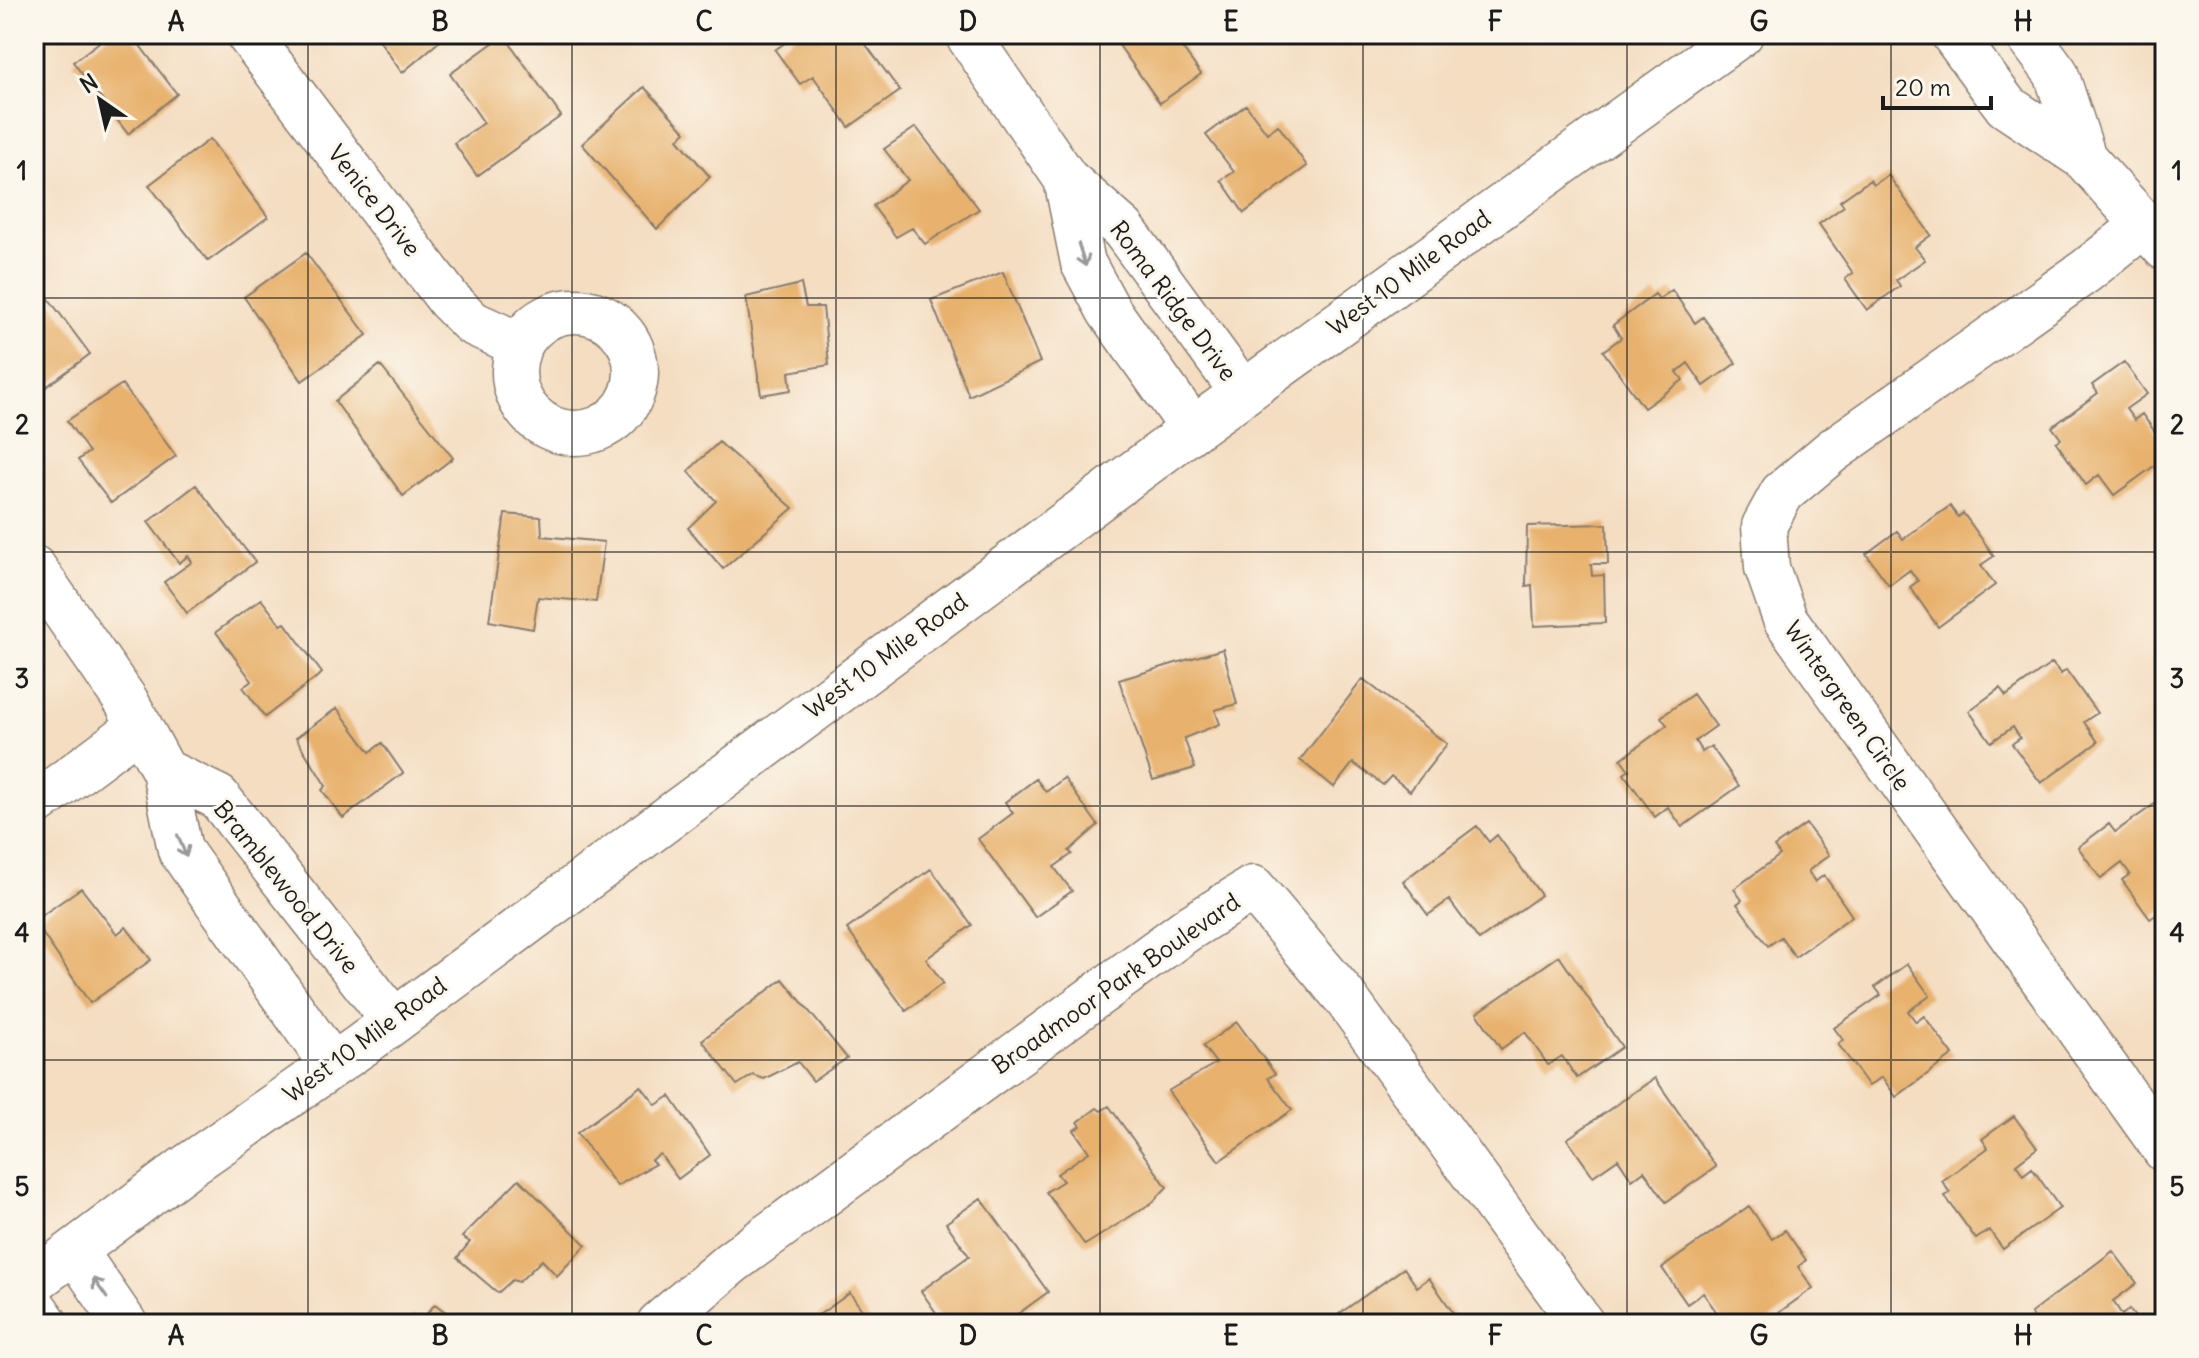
<svg xmlns="http://www.w3.org/2000/svg" width="2199" height="1358" font-family="Delius,sans-serif">
<rect width="100%" height="100%" fill="#fbf7ec"/>
<filter id="ink" filterUnits="userSpaceOnUse"><feTurbulence type="fractalNoise" baseFrequency=".0125" numOctaves="2"/><feDisplacementMap in="SourceGraphic" scale="16" xChannelSelector="R" yChannelSelector="G"/><feConvolveMatrix kernelMatrix="1 2 1 2 8 2 1 2 1" color-interpolation-filters="sRGB"/></filter>
<filter id="wash" filterUnits="userSpaceOnUse"><feTurbulence type="fractalNoise" baseFrequency=".006" numOctaves="4" result="noise"/><feDisplacementMap in="SourceGraphic" scale="32" xChannelSelector="R" yChannelSelector="G"/><feGaussianBlur stdDeviation="1.8" result="paint"/><feColorMatrix in="noise" values="0 0 0 0 0 0 0 0 0 0 0 0 0 0 0 0 0 1.4 0 .05"/><feComposite in="paint" operator="in"/></filter>
<g filter="url(#wash)">
<rect width="100%" height="100%" fill="#f4ddc1"/>
<g id="blocks">
<path fill="#e8b26e" d="M110,34h21l46,60 -49,40 -55,-72z
M375,34h62l4,6 -39,33z
M797,34h61l42,57 -51,36 -36,-51 -13,8 -25,-34z
M1111,34h61l29,40 -41,29z
M504,35l57,81 -84,60 -23,-33 30,-20 -34,-49z
M644,87l42,45 -8,7 32,38 -53,52 -75,-85z
M1246,105l21,28 11,-8 29,41 -63,47 -23,-33 13,-8 -28,-37z
M916,127l63,82 -54,35 -13,-16 -16,9 -23,-31 35,-26 -24,-31z
M210,139l58,78 -60,44 -59,-76z
M1888,175l43,60 -16,12 10,13 -29,20 4,6 -33,24 -22,-31 8,-6 -34,-49 25,-18 -4,-5 30,-21 3,5z
M306,253l61,82 -65,46 -58,-84z
M1003,272l37,90 -71,34 -38,-96z
M34,279l56,75 -56,42z
M801,284l5,23h17l6,58 -40,7 2,18 -30,5 -15,-98z
M1672,290l23,33 8,-6 33,46 -32,23 -16,-23 -11,9 6,8 -39,28 -41,-57 18,-13 -8,-13 42,-31 4,5z
M2124,362l23,32 -21,15 8,11 8,-6 23,32v12l-51,37 -15,-20 -13,10 -30,-43 5,-3 -9,-12 46,-34 -6,-8z
M380,365l73,93 -50,38 -68,-95z
M122,384l54,72 -65,47 -33,-43 11,-8 -22,-31z
M719,442l74,66 -70,61 -35,-41 28,-27 -28,-30z
M196,485l59,77 -68,51 -23,-31 28,-20 -4,-6 -9,7 -31,-41z
M1950,506l8,11 5,-4 31,43 -13,9 14,20 -57,42 -28,-40 8,-6 -8,-11 -21,15 -23,-31 31,-23 6,8z
M505,514l36,3 1,19 62,6 -8,60 -58,-5 -5,32 -44,-8z
M1607,524l1,40h-17l1,12 12,-1 1,48 -71,3 -2,-41 -6,1 1,-60z
M261,599l20,26 4,-2 37,50 -57,44 -22,-30 9,-6 -36,-49z
M1223,649l14,55 -22,6 5,14 -36,14 11,30 -42,12 -34,-100z
M2052,663l9,11 5,-4 31,43 -13,9 14,20 -57,41 -29,-39 8,-6 -7,-11 -22,15 -22,-31 31,-23 6,8z
M1363,679l84,65 -37,47 -19,-15 -8,9 -30,-22 -19,24 -34,-27z
M1693,694l23,32 -21,15 7,11 9,-6 28,40 -57,41 -14,-20 -13,10 -31,-43 5,-4 -8,-11 46,-34 -6,-8z
M337,708l33,44 12,-9 21,30 -60,45 -21,-28 4,-4 -30,-48z
M1064,778l34,47 -29,26 3,3 -18,13 18,24 -37,26 -57,-78 35,-26 -8,-11 31,-23 10,13z
M2162,799l3,4v106l-15,10 -28,-39 8,-6 -8,-11 -21,16 -23,-32 31,-23 6,8z
M1806,824l23,31 -21,16 7,11 9,-7 28,41 -57,41 -14,-20 -13,9 -31,-42 5,-4 -8,-11 46,-34 -6,-8z
M1477,826l12,16 8,-7 44,60 -62,45 -30,-40 -21,15 -25,-34z
M931,869l41,56 -46,34 17,24 -37,28 -59,-82z
M81,888l36,46 9,-7 25,33 -61,43 -56,-82z
M1559,956l63,91 -45,31 -15,-22 -14,9 -23,-33 -24,17 -24,-36z
M1907,964l23,32 -22,15 8,11 8,-6 29,39 -57,42 -14,-20 -13,9 -31,-42 5,-4 -9,-12 47,-33 -6,-8z
M783,979l64,79 -34,23 -15,-19 -34,17 -11,-4 -16,10 -35,-45z
M1237,1022l38,52 -7,4 24,32 -73,51 -51,-70 48,-28 -13,-17z
M1655,1078l61,89 -50,35 -22,-31 -12,9 -14,-21 -25,17 -26,-37z
M641,1086l15,19 14,-9 40,59 -32,24 -18,-25 -9,6 4,4 -38,22 -40,-53z
M1109,1106l58,81 -14,15 -68,43 -39,-53 17,-11 -6,-7 32,-22 -15,-22 7,-4 -3,-4 19,-14 4,3z
M2014,1116l23,32 -21,16 7,11 9,-7 28,40 -57,41 -14,-19 -13,9 -31,-43 5,-3 -8,-12 46,-33 -6,-9z
M519,1179l67,66 -29,31 -15,-16 -23,22 -7,-2 -14,13 -41,-35 13,-16 -8,-5z
M981,1198l67,94 -44,32h-60l-23,-33 48,-35 -23,-33z
M1749,1206l23,33 13,-9 21,30 -8,7 15,21 -50,36h-38l-22,-31 -16,11 -25,-36z
M2113,1251l24,32 -24,18 9,14 7,-6 11,15h-104l-5,-11z
M1404,1268l13,19 12,-9 32,46h-115l-7,-10z
M850,1293l22,31h-52l-4,-7z
M435,1304l26,20h-54l6,-9 9,5z"/>
</g>
</g>
<g filter="url(#ink)">
<use href="#blocks" fill-opacity="0" stroke="#887c6e" stroke-width="2"/>
<g fill="none" stroke-linecap="round" stroke-linejoin="round">
<g stroke="#887c6e" stroke-width="47">
<path id="minor" d="M248,34l201,266 23,23 48,22
M967,34l99,145 57,50 120,164
M1953,34l53,72 78,52 81,90
M2027,34l29,39 28,85
M1066,179l17,84 26,48 84,118
M2144,225l-58,46 -254,180 -50,42 -18,33 3,42 18,51 380,531
M514 372a61 61 0 1 1 122 0a61 61 0 1 1-122 0Z
M34,568l92,133 38,70 16,79 152,215
M164,771l54,26 176,224
M34,805l106,-79
M75,1251l50,73
M34,1307l12,17
M659,1324l73,-62 454,-332 67,-42 91,108 238,328"/>
</g>
<g stroke="#887c6e" stroke-width="47">
<path id="major" d="M34,1281l151,-113 177,-123 831,-616 548,-395"/>
</g>
<use href="#minor" stroke="#fff" stroke-width="44"/>
<use href="#major" stroke="#fff" stroke-width="44"/>
</g>
<defs><path id="oneway-shaft" d="M-6 0H5M1.5-3L5.5 0L1.5 3" fill="none" stroke-width="1.6" stroke-linecap="round" stroke-linejoin="round" transform="scale(2)"/></defs>
<g stroke="#999">
<use href="#oneway-shaft" transform="translate(1082 255) rotate(72)"/>
<use href="#oneway-shaft" transform="translate(182 846) rotate(68)"/>
<use href="#oneway-shaft" transform="translate(100 1288) rotate(-125)"/>
</g>
</g>
<path fill="none" stroke="#1c1c1c" stroke-width="2" stroke-opacity="0.55" d="M308,34v1290M572,34v1290M836,34v1290M1100,34v1290M1363,34v1290M1627,34v1290M1891,34v1290M34,298h2131M34,552h2131M34,806h2131M34,1060h2131"/>
<g text-anchor="middle" stroke-width="6" stroke-linejoin="round" paint-order="stroke">
<g font-size="24" fill="#1c1c1c" stroke="#fbf7ec">
<text transform="translate(374 201) rotate(52)" y="8">Venice Drive</text>
<text transform="translate(1409 273) rotate(-36)" y="8">West 10 Mile Road</text>
<text transform="translate(1173 301) rotate(53)" y="8">Roma Ridge Drive</text>
<text transform="translate(886 656) rotate(-36)" y="8">West 10 Mile Road</text>
<text transform="translate(1847 706) rotate(55)" y="8">Wintergreen Circle</text>
<text transform="translate(286 887) rotate(51)" y="8">Bramblewood Drive</text>
<text transform="translate(1116 984) rotate(-35)" y="8">Broadmoor Park Boulevard</text>
<text transform="translate(365 1040) rotate(-36)" y="8">West 10 Mile Road</text>
</g>
</g>
<rect width="2199" height="1358" fill="none" stroke="#fbf7ec" stroke-width="88"/>
<g transform="translate(100 100) rotate(326)" stroke="#fbf7ec" stroke-width="6" paint-order="stroke">
<path d="M0-6L14 30L0 20L-14 30Z" fill="#1c1c1c"/>
<text y="-12" font-size="22" font-weight="bold" text-anchor="middle" fill="#1c1c1c">N</text>
</g>
<path d="M1883 96v12h108v-12" fill="none" stroke="#1c1c1c" stroke-width="4"/>
<text x="1895" y="96" font-size="24" fill="#1c1c1c" stroke="#fbf7ec" stroke-width="6" paint-order="stroke">20 m</text>
<rect x="44" y="44" width="2111" height="1270" fill="none" stroke="#1c1c1c" stroke-width="3"/>
<g font-size="26" text-anchor="middle" font-weight="bold" fill="#1c1c1c">
<text x="176" y="31">A</text>
<text x="440" y="31">B</text>
<text x="704" y="31">C</text>
<text x="968" y="31">D</text>
<text x="1231" y="31">E</text>
<text x="1495" y="31">F</text>
<text x="1759" y="31">G</text>
<text x="2023" y="31">H</text>
<text x="22" y="180">1</text>
<text x="2177" y="180">1</text>
<text x="22" y="434">2</text>
<text x="2177" y="434">2</text>
<text x="22" y="688">3</text>
<text x="2177" y="688">3</text>
<text x="22" y="942">4</text>
<text x="2177" y="942">4</text>
<text x="22" y="1196">5</text>
<text x="2177" y="1196">5</text>
<text x="176" y="1345">A</text>
<text x="440" y="1345">B</text>
<text x="704" y="1345">C</text>
<text x="968" y="1345">D</text>
<text x="1231" y="1345">E</text>
<text x="1495" y="1345">F</text>
<text x="1759" y="1345">G</text>
<text x="2023" y="1345">H</text>
</g>
</svg>
